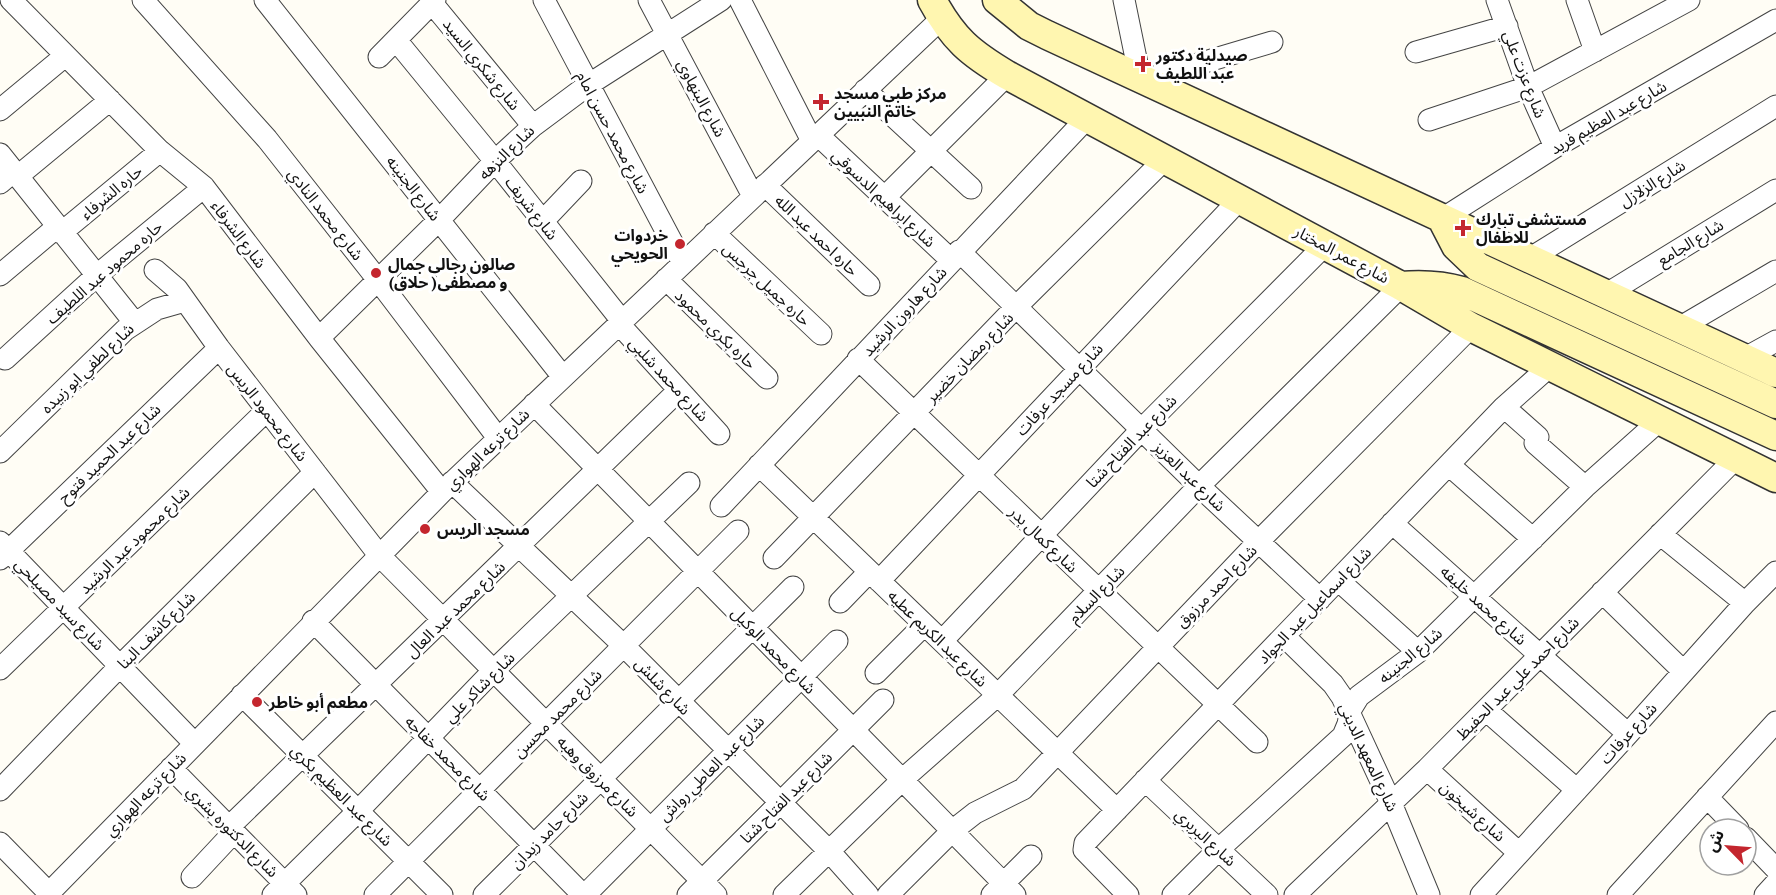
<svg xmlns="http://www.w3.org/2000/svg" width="1776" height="895" font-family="'Crimson Pro','Noto Sans Arabic',serif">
<rect width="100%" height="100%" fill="#fffdf5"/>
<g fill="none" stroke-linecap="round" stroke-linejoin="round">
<g stroke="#444" stroke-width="23">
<path id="street" d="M11,0l149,151 44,36 115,151 123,154
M143,0l124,139 111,141 120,158
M265,0l298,377
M544,0l139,263
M649,0l104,196
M740,0l72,141
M1124,0l16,78
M1497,0l31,87 27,60
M1577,0l18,51
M432,3l101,123
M396,40l99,121 127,160
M1416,52l91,-26
M379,57l56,-57
M1144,80l128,-38
M865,90l106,98
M0,110l65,-54
M1429,120l99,-33 161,-87
M818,135l133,125
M0,154l134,168
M18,176l92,-76
M0,183l14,-12
M765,185l104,100
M884,198l123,-123
M1442,219l113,-72 221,-127
M543,221l38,-40
M61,233l99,-82
M714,233l107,101
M959,251l240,235 121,113
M1529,259l247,-153
M155,270l22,19 42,59 160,207 337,340
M0,275l57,-48
M666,279l101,99
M1605,295l171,-105
M619,324l100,110
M1679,328l97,-57
M319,338l120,-118 56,-59 38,-35 55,-41 133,-85
M1745,358l31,-17
M5,359l91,-83 108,-89
M858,359l399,383
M534,404l481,491
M1504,407l34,30 -3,6 50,44
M0,452l125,-122 32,-21 28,-8
M759,465l358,345
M1449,465l84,74
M452,482l172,164 205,205 39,44
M721,506l367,-389
M1392,523l236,211
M1660,534l85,69
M0,542l195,202
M774,558l242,-251 150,-149
M0,559l219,-211
M1338,580l80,72
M879,581l361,-382
M1602,592l81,79
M840,602l29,-30
M313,621l270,274
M1284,636l49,48 9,13 49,106 38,92
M942,641l200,-212 183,-184
M0,669l267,-259
M876,673l48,-48
M242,695l200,200
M1486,710l91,80
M171,768l125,127
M1427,769l92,84
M1145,780l122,115
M0,790l120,-124 195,-194
M1707,797l31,32
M229,827l450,-437
M1746,838l30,31
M0,843l49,50
M192,877l42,-45
M47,895l395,-403 500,-474
M273,895l85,-84 135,-140 196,-188
M375,895l363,-364
M484,895l309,-308
M585,895l252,-254
M688,895l195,-195
M784,895l118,-115 96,-85 201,-209 202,-200
M888,895l64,-64 23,-18 48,-24 236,-248 212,-214
M992,895l39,-39
M1128,895l-44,-45 1,-7 419,-436 45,-40
M1173,895l46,-46 124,-113 5,-12 3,-15 8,-13 59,-44 167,-165 74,-66
M1295,895l132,-126 308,-310
M1481,895l147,-161 117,-131 31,-31
M1618,895l158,-173
M1765,895l11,-12"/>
</g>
<g stroke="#333" stroke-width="31">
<path id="secondary" d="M932,0c21,39 38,53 75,75l394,211 70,41 305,151
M997,0l32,26 18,9 729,338
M1442,219l14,27 22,21 298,137
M1401,286c22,-2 40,-1 61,5l314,145"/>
</g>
<use href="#street" stroke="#fff" stroke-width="21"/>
<use href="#secondary" stroke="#fff6b0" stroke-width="28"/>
</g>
<g fill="#c4262e" stroke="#fff" stroke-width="2">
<path d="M1140 55h6v6h6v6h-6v6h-6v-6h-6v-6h6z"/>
<path d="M818 93h6v6h6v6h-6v6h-6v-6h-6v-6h6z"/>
<path d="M1460 219h6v6h6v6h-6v6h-6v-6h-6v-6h6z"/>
<circle cx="680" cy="244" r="6"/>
<circle cx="376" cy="273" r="6"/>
<circle cx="425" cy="529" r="6"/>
<circle cx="257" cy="702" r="6"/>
</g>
<g text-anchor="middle" stroke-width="6" stroke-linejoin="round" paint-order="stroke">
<g font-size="16" font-weight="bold" fill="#111" stroke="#fff" text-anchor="start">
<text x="1156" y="61">صيدلية دكتور<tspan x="1156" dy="18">عبد اللطيف</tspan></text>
<text x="834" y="99">مركز طبي مسجد<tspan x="834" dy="18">خاتم النبيين</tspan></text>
<text x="1476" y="225">مستشفى تبارك<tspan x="1476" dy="18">للاطفال</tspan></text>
<text x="668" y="241" text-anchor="end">خردوات<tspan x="668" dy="18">الحويحي</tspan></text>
<text x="388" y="270">صالون رجالي جمال<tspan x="388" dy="18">و مصطفى( حلاق)</tspan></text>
<text x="437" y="535">مسجد الريس</text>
<text x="269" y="708">مطعم أبو خاطر</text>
</g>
<g font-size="16" fill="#111" stroke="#fff">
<text transform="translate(482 64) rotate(51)" y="6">شارع شكري السيد</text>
<text transform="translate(1525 74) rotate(69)" y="6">شارع عزت علي</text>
<text transform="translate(702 98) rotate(62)" y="6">شارع البنهاوي</text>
<text transform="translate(1608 117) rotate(-30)" y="6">شارع عبد العظيم فريد</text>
<text transform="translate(613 132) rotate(62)" y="6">شارع محمد حسن امام</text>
<text transform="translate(506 152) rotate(-44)" y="6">شارع النزهه</text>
<text transform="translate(1652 183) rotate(-32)" y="6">شارع الزلازل</text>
<text transform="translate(414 188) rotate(52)" y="6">شارع الجنينه</text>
<text transform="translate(111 192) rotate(-40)" y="6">حاره الشرفاء</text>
<text transform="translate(884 198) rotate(43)" y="6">شارع ابراهيم الدسوقي</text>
<text transform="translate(532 208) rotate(52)" y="6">شارع شريف</text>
<text transform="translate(326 214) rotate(52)" y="6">شارع محمد النادي</text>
<text transform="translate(239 234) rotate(53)" y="6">شارع الشرفاء</text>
<text transform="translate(817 235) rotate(44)" y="6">حاره احمد عبد الله</text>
<text transform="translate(1690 242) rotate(-31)" y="6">شارع الجامع</text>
<text transform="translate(1342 254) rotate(28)" y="6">شارع عمر المختار</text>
<text transform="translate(104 272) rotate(-41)" y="6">حاره محمود عبد اللطيف</text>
<text transform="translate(767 284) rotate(43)" y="6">حاره جميل جرجس</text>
<text transform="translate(904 311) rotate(-47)" y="6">شارع هارون الرشيد</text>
<text transform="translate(716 329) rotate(44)" y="6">حاره بكري محمود</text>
<text transform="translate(969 357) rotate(-46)" y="6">شارع رمضان خضير</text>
<text transform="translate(87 368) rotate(-44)" y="6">شارع لطفي ابو زبيده</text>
<text transform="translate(669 379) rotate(47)" y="6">شارع محمد شلبي</text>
<text transform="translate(1059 389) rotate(-47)" y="6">شارع مسجد عرفات</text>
<text transform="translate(268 412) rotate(52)" y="6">شارع محمود الريس</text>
<text transform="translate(1131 441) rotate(-46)" y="6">شارع عبد الفتاح شتا</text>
<text transform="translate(487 449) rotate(-44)" y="6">شارع ترعه الهواري</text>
<text transform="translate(109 453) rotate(-44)" y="6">شارع عبد الحميد فتوح</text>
<text transform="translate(1190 476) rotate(44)" y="6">شارع عبد العزيز</text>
<text transform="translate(1044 539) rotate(44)" y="6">شارع كمال بدر</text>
<text transform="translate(134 540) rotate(-44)" y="6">شارع محمود عبد الرشيد</text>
<text transform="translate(1216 586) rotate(-46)" y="6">شارع احمد مرزوق</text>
<text transform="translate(1096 594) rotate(-46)" y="6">شارع السلام</text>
<text transform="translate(60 604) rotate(46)" y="6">شارع سيد مصيلحي</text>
<text transform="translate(1314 605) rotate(-46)" y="6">شارع اسماعيل عبد الجواد</text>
<text transform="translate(1484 605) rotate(42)" y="6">شارع محمد خليفه</text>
<text transform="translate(455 609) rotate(-44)" y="6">شارع محمد عبد العال</text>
<text transform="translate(156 630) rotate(-45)" y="6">شارع كاشف البنا</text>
<text transform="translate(938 638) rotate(44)" y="6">شارع عبد الكريم عطيه</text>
<text transform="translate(774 650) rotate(46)" y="6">شارع محمد الوكيل</text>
<text transform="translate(1410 655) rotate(-40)" y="6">شارع الجنينه</text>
<text transform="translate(1517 678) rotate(-45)" y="6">شارع احمد علي عبد الحفيظ</text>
<text transform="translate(663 686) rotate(46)" y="6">شارع شلش</text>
<text transform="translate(479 687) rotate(-45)" y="6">شارع شاكر علي</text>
<text transform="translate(557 713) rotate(-45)" y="6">شارع محمد محسن</text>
<text transform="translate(1628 733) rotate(-48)" y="6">شارع عرفات</text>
<text transform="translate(1369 757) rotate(65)" y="6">شارع المعهد الديني</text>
<text transform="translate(448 758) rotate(45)" y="6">شارع محمد خفاجه</text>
<text transform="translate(711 768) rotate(-45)" y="6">شارع عبد العاطي رواش</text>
<text transform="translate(598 776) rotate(45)" y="6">شارع مرزوق وهبه</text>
<text transform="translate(145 794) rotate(-46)" y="6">شارع ترعه الهواري</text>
<text transform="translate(342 795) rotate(45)" y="6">شارع عبد العظيم بكري</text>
<text transform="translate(786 797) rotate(-45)" y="6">شارع عبد الفتاح شتا</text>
<text transform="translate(1473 811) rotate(42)" y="6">شارع شيخون</text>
<text transform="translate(549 830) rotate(-45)" y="6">شارع حامد زيدان</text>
<text transform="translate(233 831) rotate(45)" y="6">شارع الدكتوره بشري</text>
<text transform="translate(1206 837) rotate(43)" y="6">شارع البربري</text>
</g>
</g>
<g transform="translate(1728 847) rotate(295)"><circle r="28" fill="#ffffff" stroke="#a0a0a0" stroke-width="1.5"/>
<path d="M0-4.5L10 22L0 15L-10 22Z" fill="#c4262e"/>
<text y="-9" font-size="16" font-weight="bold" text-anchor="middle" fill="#111111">ش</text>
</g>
</svg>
